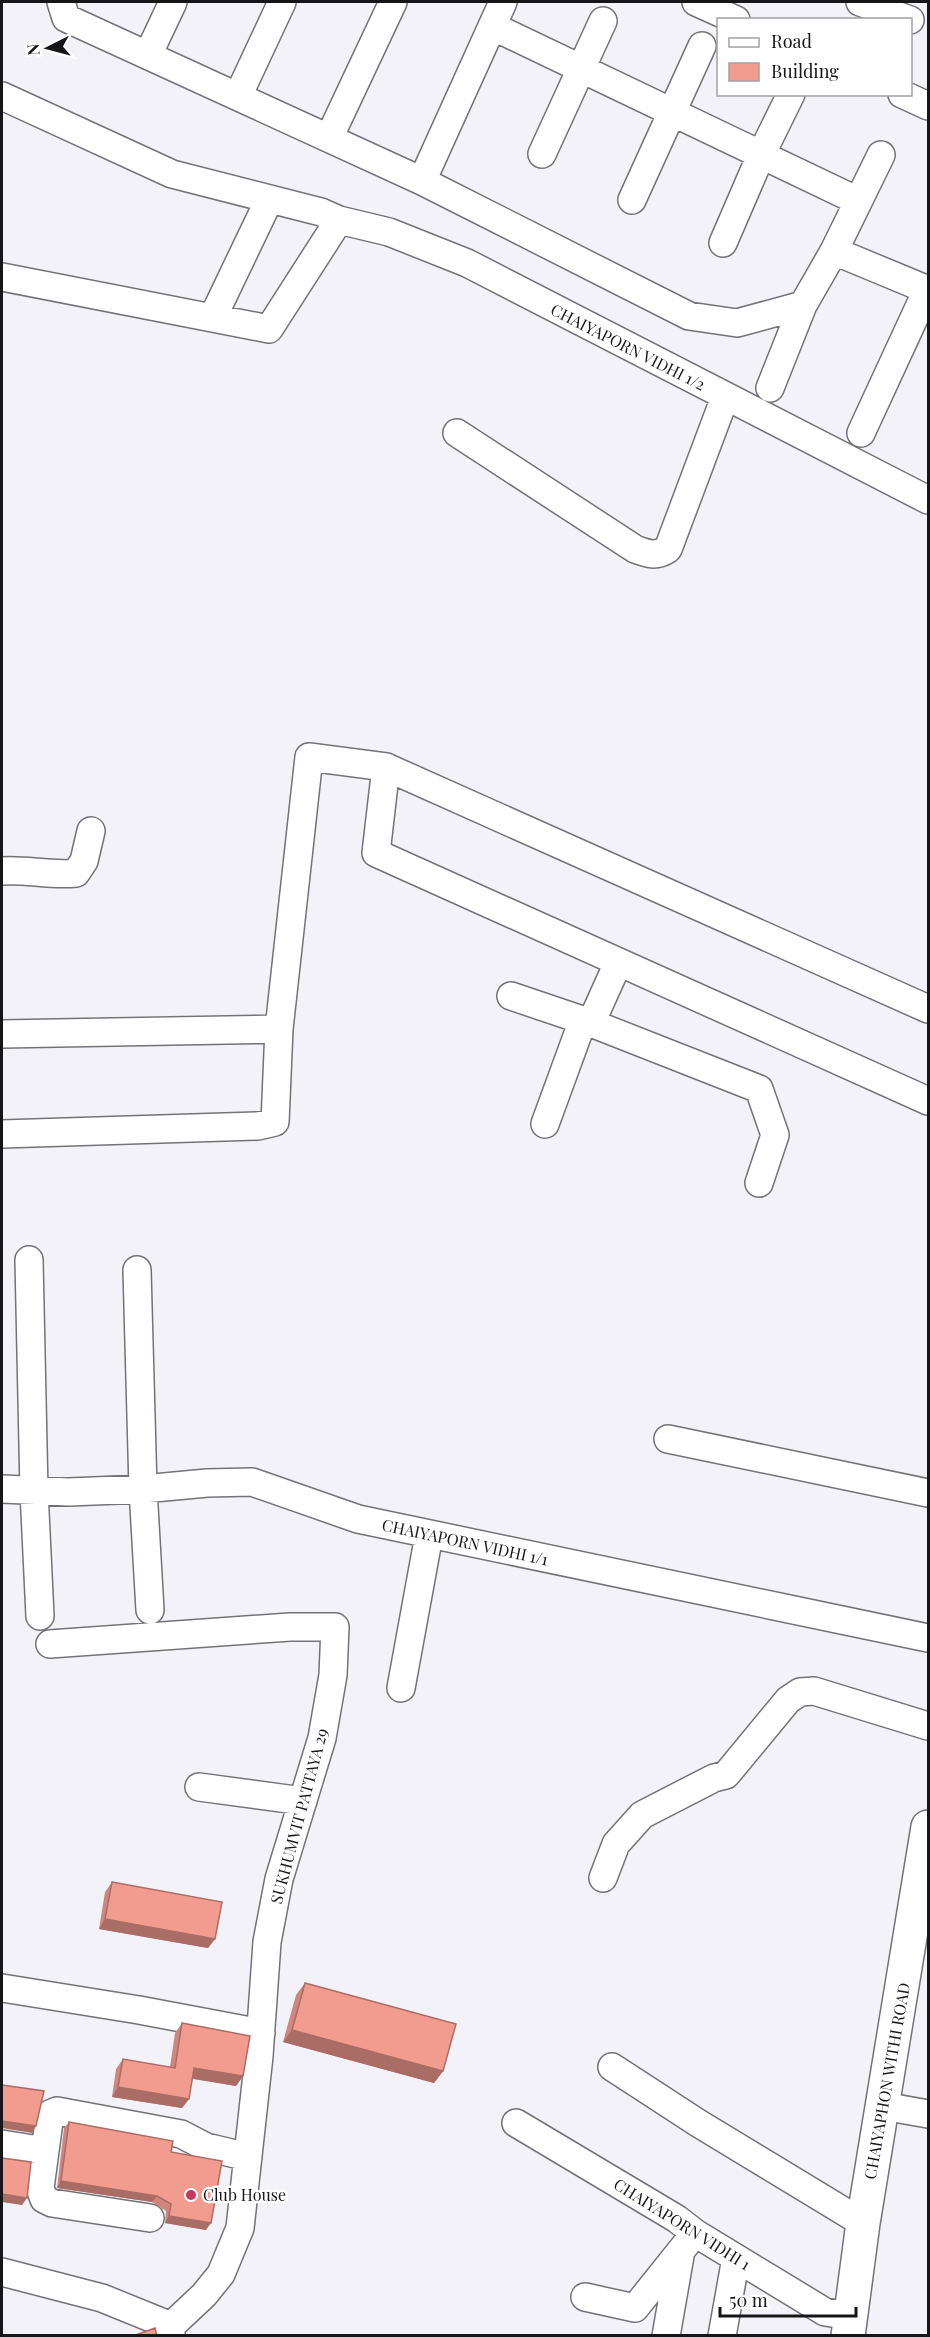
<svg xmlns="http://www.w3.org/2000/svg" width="930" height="2337" font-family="'Playfair Display',serif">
<rect width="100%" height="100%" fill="#f4f2f9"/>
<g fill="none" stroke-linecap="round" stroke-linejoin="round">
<g stroke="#747278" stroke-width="30">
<path id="minor" d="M61,2l5,16 356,163 267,135 48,7 66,-18 31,-54 47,-96
M696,2l40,18
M860,2l50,18
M492,26l366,175
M148,55l25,-53
M902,94l26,12
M2,96l170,78 149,38 18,8 50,12 78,31 461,237
M238,96l44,-94
M329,138l64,-136
M542,154l61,-133
M422,181l81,-179
M632,200l70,-154
M723,243l38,-88 30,-61
M834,251l94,39
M2,277l267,52 70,-109
M213,317l56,-117
M770,388l33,-83
M457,433l178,116c13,5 21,8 33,0l57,-152
M861,433l67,-145
M386,767l-10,86 552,248
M2,871c24,-2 49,5 74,2l8,-12 7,-30
M511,996l80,27 168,66 16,46 -16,48
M591,1023l27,-60
M2,1034l277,-5
M545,1124l38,-104
M2,1134l256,-8 17,-4 4,-93 30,-272 77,10 542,242
M29,1260l5,231 6,125
M137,1270l6,219 7,121
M668,1439l260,54
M2,1489l67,3 74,-3 64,-6 45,-1 106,37 570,119
M50,1644l240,-17h45l-2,48 -11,63 -43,141 -12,63 -8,114 -19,172 -19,46 -17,21 -33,31v10
M401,1688l28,-153
M199,1787l104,14
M603,1878l13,-34 26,-29 72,-37 12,-3 62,-75 12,-8 14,-1 114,35
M2,1988l137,22 122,23
M612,2067l86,56 165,100
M883,2106l45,8
M516,2123l161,96 18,14 130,79 26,4
M2,2144l43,7 5,-37 7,-3 124,23 25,13 42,10
M45,2151l-5,37 4,11 8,4 98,15
M2,2272l100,26 69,28
M585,2297l50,11 60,-75
M666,2336l14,-80
M722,2336l14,-78"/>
</g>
<g stroke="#747278" stroke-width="36">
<path id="major" d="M848,2336l15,-113 65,-396"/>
</g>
<use href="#minor" stroke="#fff" stroke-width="27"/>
<use href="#major" stroke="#fff" stroke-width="33"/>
</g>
<path fill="#d0867c" d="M112,1882l103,57 -7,9 -109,-19 6,-37z
M305,1983l138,88 -9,12 -151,-41 13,-47z
M182,2023l61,53 -7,10 -44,-8 -3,21 -7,9 -70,-11 4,-28 7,-10 47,8 5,-34z
M69,2122l102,30 35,78 -41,-7 1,-12 -14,-9 -95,-14 7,-60z"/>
<path fill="#a96d65" d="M105,1919l110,20 -7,9 -109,-19z
M292,2030l151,41 -9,12 -151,-41z
M194,2068l49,8 -7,10 -49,-8z
M118,2087l71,12 -7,9 -70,-11z
M2,2121l34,5 -4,7 -30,-5z
M61,2181l96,15 -5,6 -95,-14z
M2,2194l25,4 -5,7 -20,-3z
M169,2216l42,7 -5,7 -41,-7z"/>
<path fill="#f29c90" stroke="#a96d65" stroke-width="1.5" d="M112,1882l110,20 -7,37 -110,-20z
M305,1983l151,41 -13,47 -151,-41z
M182,2023l68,13 -7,40 -49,-8 -5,31 -71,-12 5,-28 52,9z
M2,2085l42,6 -8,35 -34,-5z
M69,2122l104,19 -2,11 51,9 -11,62 -42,-7 2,-12 -14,-8 -96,-15z
M2,2158l29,4 -4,36 -25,-4z
M155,2328l2,8h-24z"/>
<circle fill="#c7385e" stroke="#fff" stroke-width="2" cx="191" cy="2195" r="6"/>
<g text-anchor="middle" stroke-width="4.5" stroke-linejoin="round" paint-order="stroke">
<g font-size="16" fill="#161518" stroke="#fff">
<text transform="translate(628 347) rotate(27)" y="6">CHAIYAPORN VIDHI 1/2</text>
<text transform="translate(465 1542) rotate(12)" y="6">CHAIYAPORN VIDHI 1/1</text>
<text transform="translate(299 1816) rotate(-75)" y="6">SUKHUMVIT PATTAYA 29</text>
<text transform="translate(887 2081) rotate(-80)" y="6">CHAIYAPHON WITHI ROAD</text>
<text transform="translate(682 2224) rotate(32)" y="6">CHAIYAPORN VIDHI 1</text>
</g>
<g font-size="16" fill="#161518" stroke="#fff" text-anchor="start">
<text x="203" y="2201">Club House</text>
</g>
</g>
<rect width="930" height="2337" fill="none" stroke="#161518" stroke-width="6"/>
<rect x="717" y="18" width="195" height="78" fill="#ffffff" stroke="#a2a1a3" stroke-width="1.5"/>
<rect x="729" y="38" width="30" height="9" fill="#ffffff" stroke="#a2a1a3" stroke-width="1.5"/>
<text x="771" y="48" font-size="18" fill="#161518">Road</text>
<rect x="729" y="63" width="30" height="18" fill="#f29c90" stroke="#a2a1a3" stroke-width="1.5"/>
<text x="771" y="78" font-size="18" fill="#161518">Building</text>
<g transform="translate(48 48) rotate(264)" stroke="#ffffff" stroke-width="4.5" paint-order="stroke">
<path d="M0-4.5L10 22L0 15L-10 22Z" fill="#161518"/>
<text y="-9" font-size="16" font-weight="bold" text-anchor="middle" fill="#161518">N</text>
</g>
<path d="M720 2307v9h136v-9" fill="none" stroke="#161518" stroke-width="3"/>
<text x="729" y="2307" font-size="18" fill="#161518" stroke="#ffffff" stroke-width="4.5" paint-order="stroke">50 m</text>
</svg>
